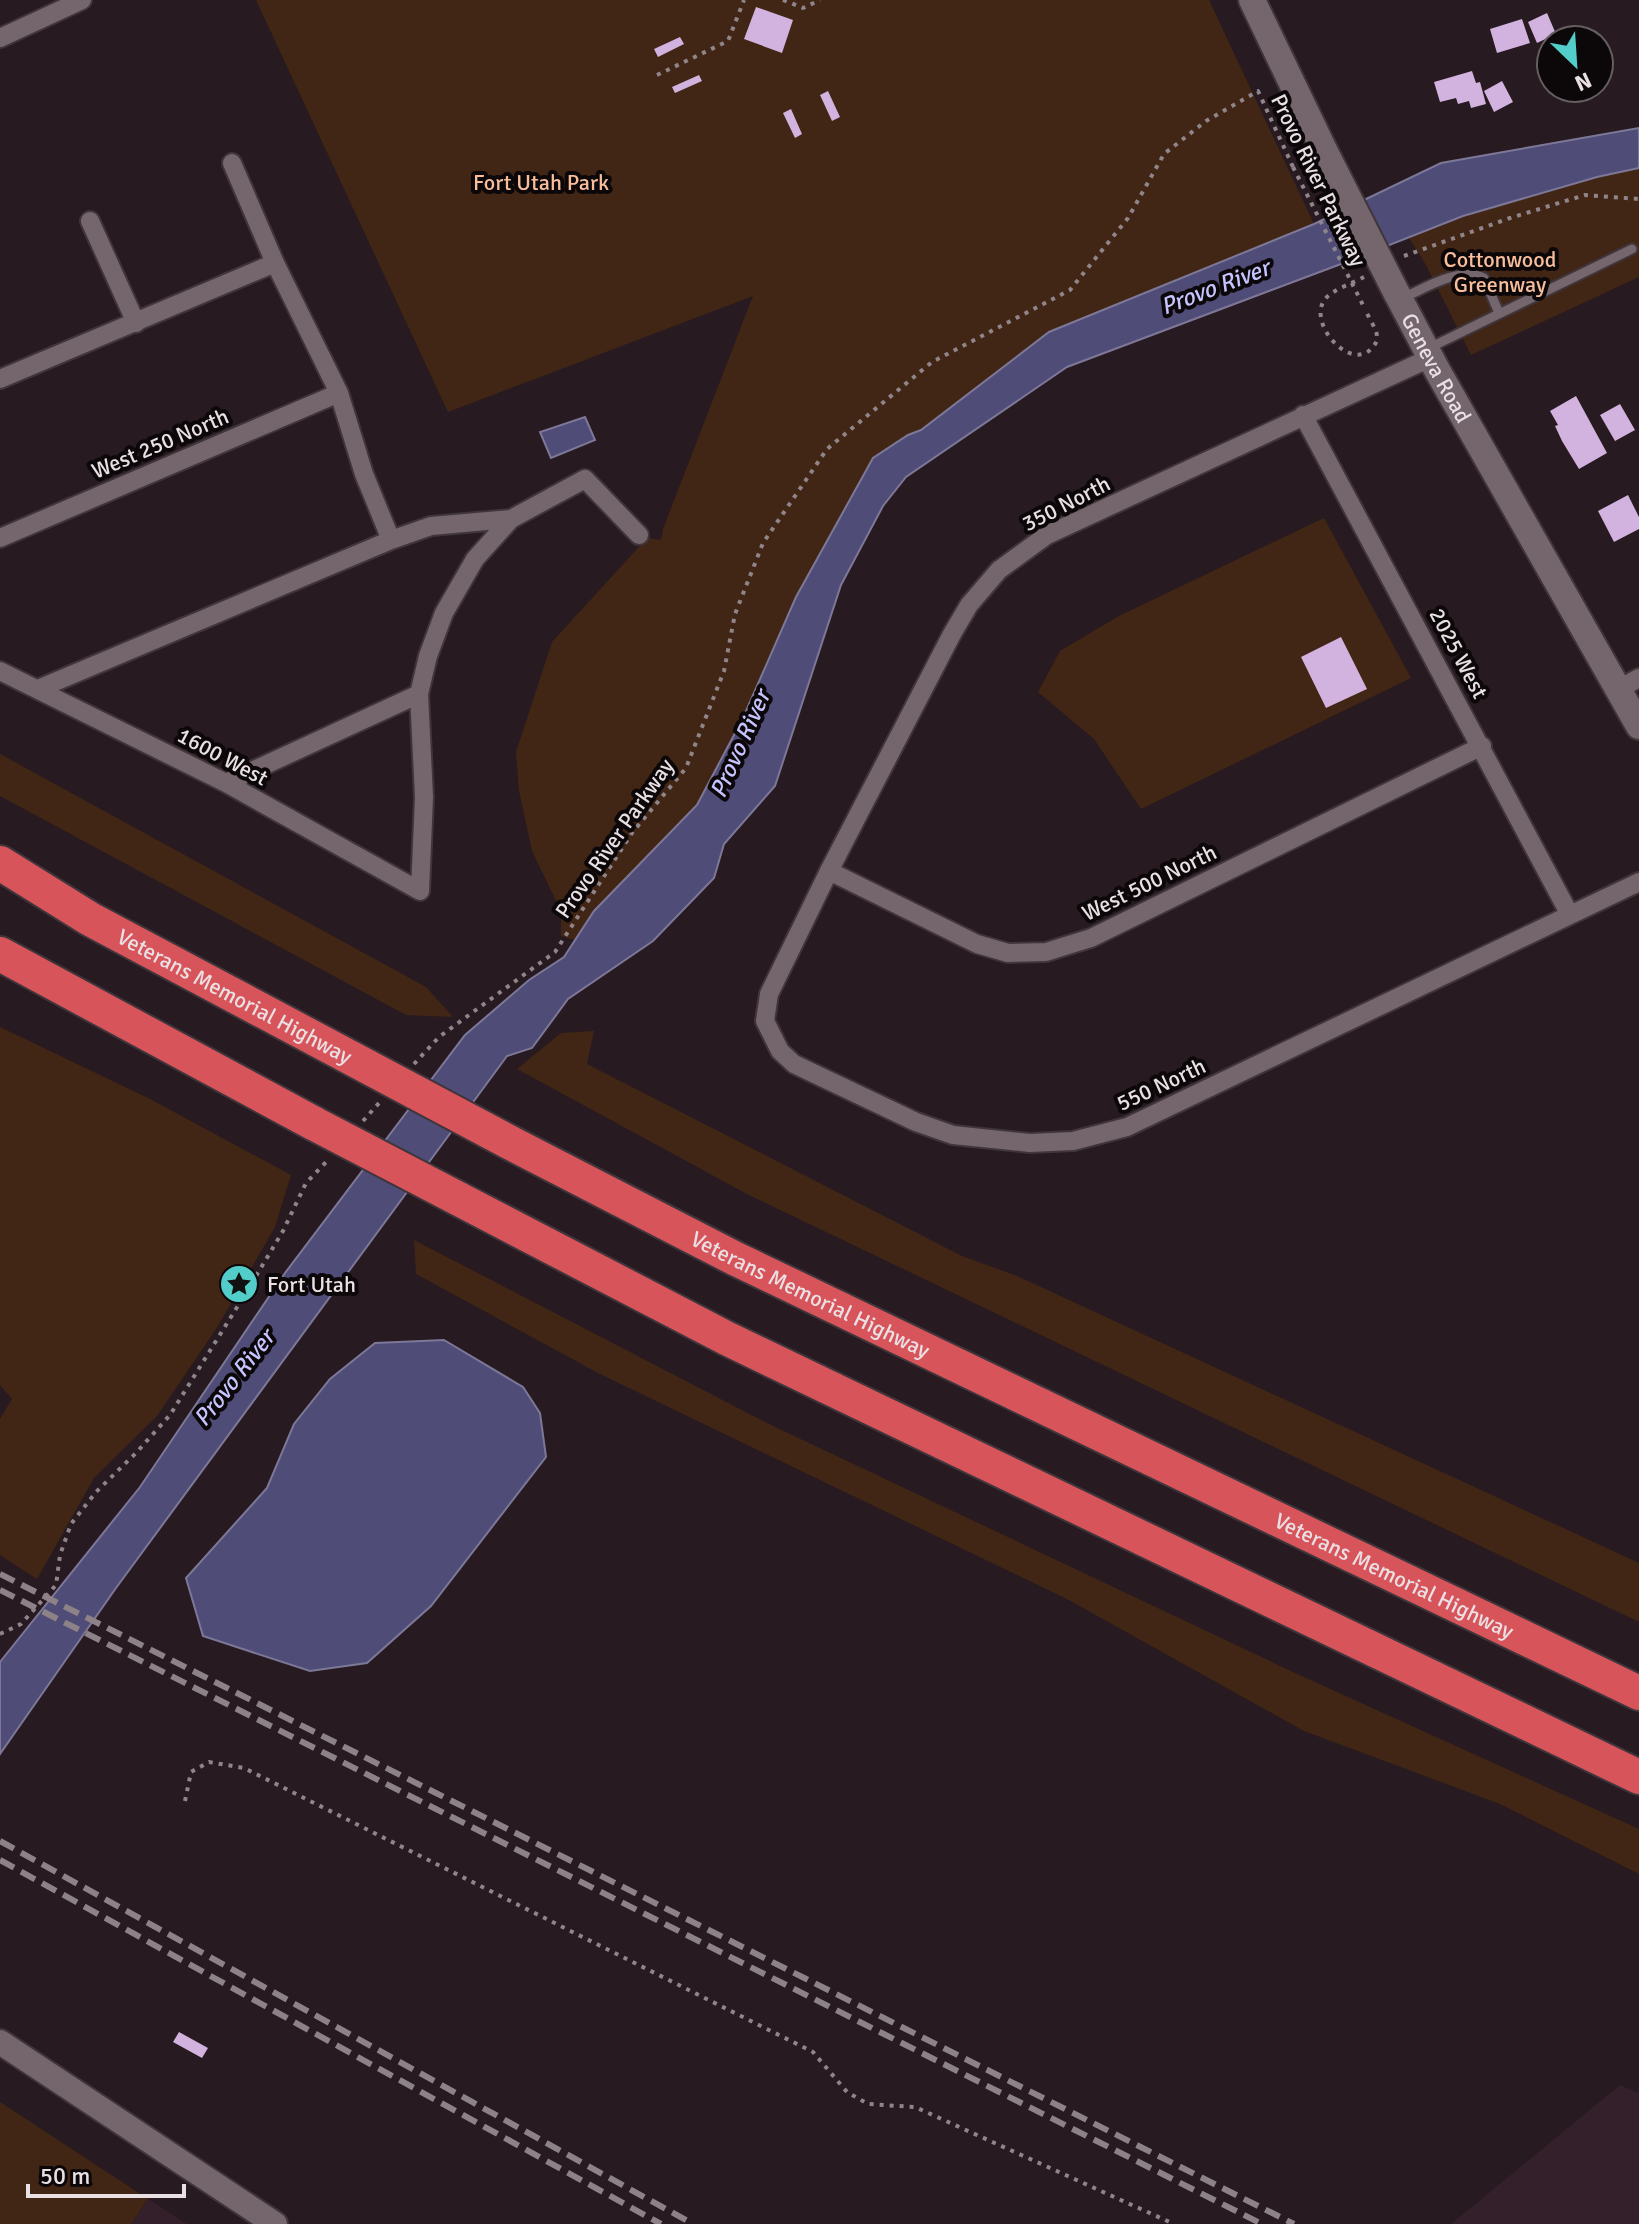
<svg xmlns="http://www.w3.org/2000/svg" width="1639" height="2224" font-family="Signika,sans-serif">
<rect width="100%" height="100%" fill="#271a20"/>
<path fill="#33202a" d="M1620,2085l19,8v131h-188z
M148,2199l39,25h-56z"/>
<path fill="#422615" d="M256,0h953l105,224 -265,108 -128,98 -13,5 -35,23 -77,139 -53,121 -46,87 -103,106 -19,29 -14,-4v-25l-29,-60 -13,-60 -3,-39 36,-110 95,-104 14,2 2,-11 90,-233 -305,116z
M1639,168v109l-168,78 -46,-92 -16,-25c74,-31 152,-53 230,-70z
M1324,518l87,160 -270,131 -47,-70 -56,-47 22,-41 59,-35z
M0,754l426,233 27,30 -47,-2 -406,-219z
M0,1027l150,72 141,76 -16,52 -57,99 -61,90 -63,62 -57,101 -37,-24v-136l12,-20 -12,-14z
M594,1031l-7,33 375,192 55,20 622,287v59l-892,-428 -230,-125 44,-36z
M414,1240l355,184 526,249 344,156v45l-139,-70 -196,-73 -237,-132 -467,-225 -184,-100z
M0,2102l148,97 -17,25h-131z"/>
<path fill="#4f4c77" stroke="#7d7898" stroke-width="2" d="M1639,128v40l-42,9 -134,39 -122,48 -274,103 -161,110 -23,29 -42,79 -66,201 -51,58 -10,34 -61,63 -85,58 -36,49 -25,8 -391,532 -116,166v-92l140,-175 145,-214 180,-238 64,-55 35,-23 30,-46 103,-106 46,-87 53,-121 77,-139 35,-23 13,-5 128,-98 265,-108 127,-61z
M585,417l10,23 -44,18 -11,-26z
M444,1340l79,47 17,26 6,44 -115,149 -64,57 -57,8 -107,-35 -17,-58 81,-90 27,-64 36,-45 45,-36z"/>
<path fill="#d2b2de" d="M756,7l37,13 -11,33 -38,-14z
M1547,13l9,21 -19,9 -9,-21z
M1522,19l8,24 -33,10 -7,-24z
M680,37l4,7 -26,13 -4,-8z
M1472,71l4,12 4,-1 6,22 -15,4 -2,-7 -11,3 -2,-6 -16,4 -6,-20z
M699,75l3,6 -27,12 -3,-6z
M1502,81l11,21 -19,10 -10,-21z
M828,91l12,26 -8,4 -12,-26z
M791,109l11,25 -7,4 -12,-25z
M1576,396l31,57 -28,16 -17,-28 -7,-15 3,-1 -8,-14z
M1620,404l15,26 -20,11 -15,-26z
M1628,495l11,22v12l-25,13 -16,-31z
M1341,637l26,52 -41,19 -25,-51z
M179,2032l29,16 -6,10 -29,-16z"/>
<g fill="none" stroke-linecap="round" stroke-linejoin="round">
<g stroke="#3f353a" stroke-width="13">
<path id="service" d="M1403,298c22,-10 57,-32 81,-20l15,35
M1429,348l203,-99"/>
</g>
<g stroke="#3f353a" stroke-width="22">
<path id="minor" d="M0,38l82,-38
M232,163l43,100 64,130 25,81 27,66
M90,221l46,102
M1430,358l-383,177 -48,35 -30,35 -17,29 -123,237 -60,123 -4,27 15,30 14,13 122,58 37,13 77,8 43,-2 54,-14 512,-245
M0,379l275,-116
M1303,415l267,500
M0,538l339,-145
M0,671l226,112 194,108 4,-94 -5,-103 9,-38 16,-43 31,-54 36,-40
M38,689l353,-149 40,-14 80,-7 74,-40 54,56
M1619,689l20,-11
M226,783l193,-89
M829,871l148,73 31,9 38,-1 45,-14 391,-192"/>
</g>
<g stroke="#3f353a" stroke-width="28">
<path id="tertiary" d="M0,2042l275,182"/>
</g>
<g stroke="#3f353a" stroke-width="30">
<g id="secondary">
<path d="M1252,0l73,152"/>
<path id="s1" d="M1396,292l41,78 202,356"/>
</g>
</g>
<g stroke="#3f353a" stroke-width="38">
<g id="motorway">
<path id="s2" d="M0,863l90,56 278,148"/>
<path d="M0,954l315,170"/>
<path id="s3" d="M507,1141l229,118 903,434"/>
<path d="M457,1198l269,140 913,439"/>
</g>
</g>
<path stroke="#90858a" stroke-width="4" stroke-dasharray="4 6" stroke-linecap="butt" d="M783,0l20,8 17,-8
M657,75l71,-34 16,-41
M1404,256l106,-38 75,-23 54,4
M1364,277c-11,6 -30,12 -38,21 -21,23 24,75 46,50 5,-5 6,-10 4,-17 -3,-7 -8,-15 -11,-22
M414,1064l25,-27 116,-85 77,-119 54,-65 38,-97 11,-57 28,-71 64,-94 105,-87 138,-72 58,-72 36,-64 42,-33 52,-30 35,76
M363,1121l16,-18
M0,1634l21,-10 35,-39 4,-30 11,-31 25,-32 40,-39 34,-38 74,-119 39,-65 23,-48 22,-23
M185,1801l6,-29 18,-10 35,6 569,284 34,40 21,12 47,3 259,117"/>
<use href="#service" stroke="#75656c" stroke-width="9"/>
<use href="#minor" stroke="#75656c" stroke-width="18"/>
<use href="#tertiary" stroke="#75656c" stroke-width="24"/>
<use href="#secondary" stroke="#75656c" stroke-width="26"/>
<use href="#motorway" stroke="#d8545b" stroke-width="34"/>
<path stroke="#8d8287" stroke-width="6" stroke-dasharray="16 8" stroke-linecap="butt" d="M0,1574l1294,650
M0,1590l1262,634
M0,1841l693,383
M0,1860l661,364"/>
<g stroke="#3f353a" stroke-width="30" stroke-linecap="butt">
<path id="secondary-bridge" d="M1325,152l71,140"/>
</g>
<g stroke="#3f353a" stroke-width="38" stroke-linecap="butt">
<path id="motorway-bridge" d="M368,1067l139,74
M315,1124l142,74"/>
</g>
<path stroke="#90858a" stroke-width="4" stroke-dasharray="4 6" stroke-linecap="butt" d="M1293,167l72,142"/>
<use href="#secondary-bridge" stroke="#75656c" stroke-width="26"/>
<use href="#motorway-bridge" stroke="#d8545b" stroke-width="34"/>
</g>
<defs>
<g id="sight-disc" transform="scale(2)"><circle r="9.5" fill="#53cdc9" stroke="#0c0709"/><path d="M0-6L1.8-2.2L6-1.7L2.9 1.2L3.7 5.4L0 3.3L-3.7 5.4L-2.9 1.2L-6-1.7L-1.8-2.2Z" fill="#111"/></g>
</defs>
<g fill-rule="evenodd">
<use href="#sight-disc" x="239" y="1284"/>
</g>
<g text-anchor="middle" stroke-width="8" stroke-linejoin="round" paint-order="stroke">
<g font-size="22" fill="#e9e0e4" stroke="#0c0709">
<text transform="translate(1319 180) rotate(64)" y="8">Provo River Parkway</text>
<text dy="8" stroke="none"><textPath href="#s1" startOffset="86">Geneva Road</textPath></text>
<text transform="translate(160 443) rotate(-23)" y="8">West 250 North</text>
<text transform="translate(1066 503) rotate(-27)" y="8">350 North</text>
<text transform="translate(1459 653) rotate(62)" y="8">2025 West</text>
<text transform="translate(223 756) rotate(28)" y="8">1600 West</text>
<text transform="translate(614 838) rotate(-55)" y="8">Provo River Parkway</text>
<text transform="translate(1149 882) rotate(-26)" y="8">West 500 North</text>
<text dy="8" stroke="none"><textPath href="#s2" startOffset="270">Veterans Memorial Highway</textPath></text>
<text transform="translate(1161 1084) rotate(-25)" y="8">550 North</text>
<text dy="8" stroke="none"><textPath href="#s3" startOffset="340">Veterans Memorial Highway</textPath></text>
<text dy="8" stroke="none"><textPath href="#s3" startOffset="988">Veterans Memorial Highway</textPath></text>
</g>
<g font-size="22" fill="#f8be9c" stroke="#0c0709">
<text x="541" y="190">Fort Utah Park</text>
<text x="1500" y="267">Cottonwood<tspan x="1500" dy="25">Greenway</tspan></text>
</g>
<g font-size="22" fill="#e9e0e4" stroke="#0c0709" text-anchor="start">
<text x="267" y="1292">Fort Utah</text>
</g>
<g font-size="24" font-style="italic" fill="#c5c4fe" stroke="#0c0709">
<text transform="translate(1215 287) rotate(-21)" y="8">Provo River</text>
<text transform="translate(740 744) rotate(-66)" y="8">Provo River</text>
<text transform="translate(234 1378) rotate(-52)" y="8">Provo River</text>
</g>
</g>
<g transform="translate(1575 64) rotate(155)"><circle r="38" fill="#0c0709" stroke="#645e61" stroke-width="2"/>
<path d="M0-6L14 30L0 20L-14 30Z" fill="#53cdc9"/>
<text y="-12" font-size="22" font-weight="bold" text-anchor="middle" fill="#e9e0e4">N</text>
</g>
<path d="M28 2184v12h156v-12" fill="none" stroke="#e9e0e4" stroke-width="4"/>
<text x="40" y="2184" font-size="24" fill="#e9e0e4" stroke="#0c0709" stroke-width="6" paint-order="stroke">50 m</text>
</svg>
